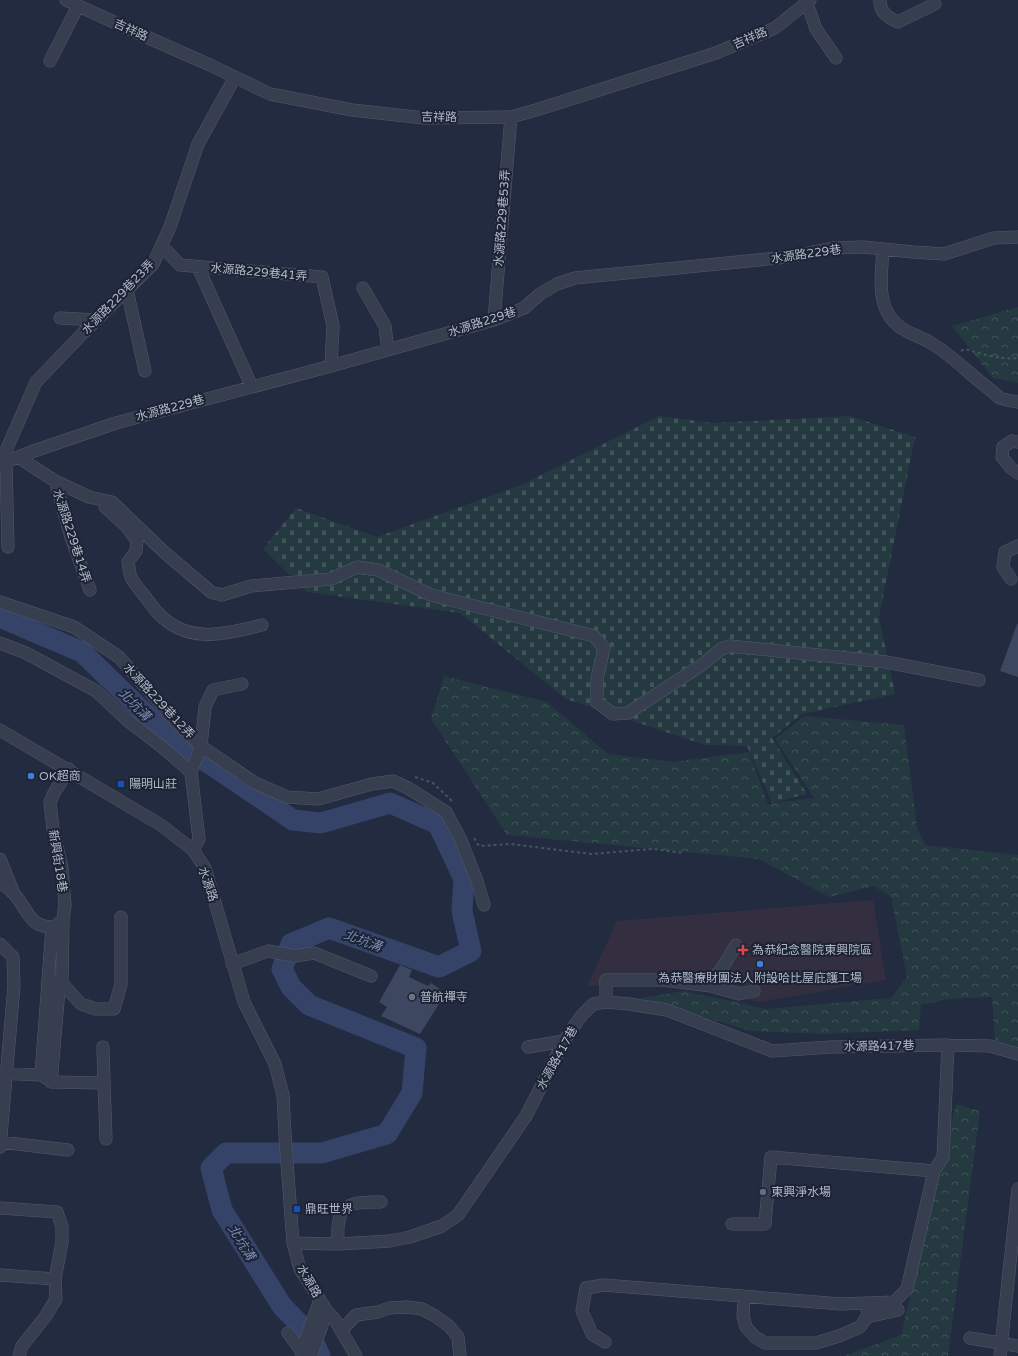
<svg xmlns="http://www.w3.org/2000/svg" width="1018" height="1356" font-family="'Varela Round','Noto Sans TC',sans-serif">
<defs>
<pattern id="forest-crowns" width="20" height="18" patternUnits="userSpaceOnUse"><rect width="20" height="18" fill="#243a40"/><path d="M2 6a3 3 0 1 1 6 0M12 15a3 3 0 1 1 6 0" fill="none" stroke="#41545a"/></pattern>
<pattern id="cemetery-stones" width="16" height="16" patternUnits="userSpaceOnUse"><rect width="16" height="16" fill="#243a40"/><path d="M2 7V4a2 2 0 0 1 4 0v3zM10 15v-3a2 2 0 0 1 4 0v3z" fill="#41545a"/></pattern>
</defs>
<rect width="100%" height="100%" fill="#222b40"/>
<path fill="#332f40" d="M873,900l13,80 -127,22 -91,-20 -81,4 30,-65z"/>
<path fill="url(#forest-crowns)" d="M1018,307v76l-25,-5 -41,-52z
M444,676l103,26 61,52 65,8 76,-10 19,52 46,-6 -39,-59 29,-23 100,9 13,102 8,18 93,10v192l-23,-7 -3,-43 -44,2 -27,6 -2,25 -95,4 -73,-3 -110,-33 43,-7 82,18 125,-11 16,-21 -16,-80 -17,-11 -45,11 -70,-38 -252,-24 -76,-116z
M956,1104l24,7 -32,245h-104l57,-21z"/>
<path fill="url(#cemetery-stones)" d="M659,416l54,7 137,-7 65,21 -36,180 16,77 -93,20 -30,24 35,56 -35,9 -25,-57 -42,-1 -139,-46 -106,-86 -153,-21 -44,-43 33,-41 81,29 144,-52z"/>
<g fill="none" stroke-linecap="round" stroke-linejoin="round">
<path stroke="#354368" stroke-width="21" d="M0,617l82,35 84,82 127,86 28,3 69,-20 48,21 26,55 -2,32 9,40 -32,16 -110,-39 -38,16 -9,25 9,18 18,18 107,43 -4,45 -25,41 -65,19h-96l-15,15 11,42 60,96 29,30 9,20"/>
</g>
<path fill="#3e4760" d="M1017,624h1v53l-18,-6z
M400,965l12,5 -3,7 19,9 3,-3 15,10 -26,41 -39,-18 6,-9 -8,-5z"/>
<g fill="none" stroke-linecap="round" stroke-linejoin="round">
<g stroke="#52596a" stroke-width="13">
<path id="minor" d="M66,0l67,31 77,34 60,29 82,16 72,8 87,-1 25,-7 180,-57 59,-25 35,-28
M806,0l10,29 20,29
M880,0c-1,12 8,18 18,22l37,-18
M50,61l28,-55
M162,246l18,19 142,12 11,49 -2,40
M883,249c-1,21 -6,47 6,66 9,16 27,19 42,28 21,12 38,31 57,45 4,3 8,7 12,10 5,2 12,3 18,4
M198,267l54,120
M363,288l22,38 3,24
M127,290l18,81
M60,318l36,2
M494,320l17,-203
M1018,442l-6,-1 -9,6 -1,10 9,11 7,5
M18,457l37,24 34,16 23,5 52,50 47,40 11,3 29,-9 80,-7 26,-12 21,3 53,25 163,41 10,12 -7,31v23l16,12 15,-1 75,-49 18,-15 9,-3 156,16 93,18
M0,460l5,-7 31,-71 47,-49 70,-69 17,-37 28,-83 37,-67
M6,462l2,85
M0,464l31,-12 85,-29 215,-57 163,-46 30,-12 16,-14 17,-10 18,-6 213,-21 45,-9 30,-1 50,5 31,2 50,-16 24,-1
M55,481l16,56 19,53
M105,507l21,19 11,15 -1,10 -8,11c1,4 1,11 3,15 3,7 11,15 16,22 4,5 7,10 11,14 30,32 67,21 104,12
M1011,579l-8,-12 2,-15 13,-6
M0,602l74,25 45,30 58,66 24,23 54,37 32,14 31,2 54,-15 21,-3 15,7 38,24 14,26 17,43 7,24
M0,643l26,10 70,38 31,29 34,26 30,26 8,67 -6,11
M0,730l161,95 32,25 12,18 39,134 31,62 8,31 2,40 8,108 7,26 27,42 8,9 21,36
M191,772l10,-26 4,-39 8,-17 29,-6
M0,859l13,32
M0,882c5,4 10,8 14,12 15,16 14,34 41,33l8,-8 2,-14 -3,-37 -9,-39 -3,-27 4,-9 15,-24
M0,944l13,13 1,29 -14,161
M232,964l36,-13 27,5 19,-3 57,23
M48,981l13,1 20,22 15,5h18l7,-25v-67
M707,985l14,-15 15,-25
M606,1002v-22h57l48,6 28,8 15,-3
M103,1047l1,36
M528,1047l36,-6
M0,1073l41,2 7,4
M41,1075l11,-148
M51,1082l8,-92 3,-10 1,-61
M51,1082l53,1 2,56
M0,1142l68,8
M0,1208l57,4 5,15v15l-7,37 1,20 -11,18 -23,29 -3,10
M732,1224h33l6,-67 163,14
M293,1243l45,1 52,-3 20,-4 32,-11 16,-11 68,-99 38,-75 10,-15 8,-11 11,-11 13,-2 23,2 38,6 105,41 59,-4 117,-2 42,1 28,8
M338,1244c0,-8 -1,-16 1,-23 3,-21 26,-19 42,-19
M0,1275l55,4
M744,1297l-1,19 3,11 9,10 10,6h51l23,-7 21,-9 7,-10 1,-14
M867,1317l31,-7
M341,1331l15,-16 22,-3 11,-4 18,-1 15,2 13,7 14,10 9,11 2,19
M288,1333l17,23
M970,1338l48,8
M605,1342l-13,-8 -10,-23 4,-23 18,-3 237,19 53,-2 13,-13 27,-118 9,-14 5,-112
M301,1352l19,-52
M311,1356l16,-45
M1000,1356l18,-167"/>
</g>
<path stroke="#42575d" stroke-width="2" stroke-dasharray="3 3" stroke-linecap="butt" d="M961,351l4,-2c17,5 35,11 53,9
M415,777l18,6 19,18
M474,838l5,8 32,-2 80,10 62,-5 31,4"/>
<use href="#minor" stroke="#373e4f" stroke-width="12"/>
</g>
<g fill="#3f7fe0" stroke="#1c2334" stroke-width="1.5">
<circle cx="31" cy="776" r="4"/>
<circle cx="760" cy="964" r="4"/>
</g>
<g fill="#1a4fb4" stroke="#1c2334" stroke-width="1.5">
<rect x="117" y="780" width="8" height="8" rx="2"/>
<rect x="293" y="1205" width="8" height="8" rx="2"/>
</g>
<path fill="#e0444e" stroke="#1c2334" stroke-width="1.5" d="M741 944h4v4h4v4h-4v4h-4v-4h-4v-4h4z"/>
<circle fill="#6b7280" stroke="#1c2334" stroke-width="1.5" cx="412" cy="997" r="4"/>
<circle fill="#5c6f8a" stroke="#1c2334" stroke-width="1.5" cx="763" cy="1192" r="4"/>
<g text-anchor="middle" stroke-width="4" stroke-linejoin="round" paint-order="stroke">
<g font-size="12" fill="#b3b9ca" stroke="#1c2334">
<text transform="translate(131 30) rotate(24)" y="4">吉祥路</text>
<text transform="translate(750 38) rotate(-23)" y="4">吉祥路</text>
<text transform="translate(439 117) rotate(1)" y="4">吉祥路</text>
<text transform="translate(502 218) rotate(-86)" y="4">水源路229巷53弄</text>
<text transform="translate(806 254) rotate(-8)" y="4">水源路229巷</text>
<text transform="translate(259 272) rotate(5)" y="4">水源路229巷41弄</text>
<text transform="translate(118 297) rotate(-46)" y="4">水源路229巷23弄</text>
<text transform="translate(482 322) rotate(-18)" y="4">水源路229巷</text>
<text transform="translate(170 408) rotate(-15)" y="4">水源路229巷</text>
<text transform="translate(72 536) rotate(72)" y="4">水源路229巷14弄</text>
<text transform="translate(159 701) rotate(47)" y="4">水源路229巷12弄</text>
<text transform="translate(58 861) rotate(81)" y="4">新興街18巷</text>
<text transform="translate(208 884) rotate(71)" y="4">水源路</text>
<text transform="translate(879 1046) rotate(-1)" y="4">水源路417巷</text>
<text transform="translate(557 1058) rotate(-61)" y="4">水源路417巷</text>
<text transform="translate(309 1281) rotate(60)" y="4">水源路</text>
</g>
<g font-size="12" fill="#b3b9ca" stroke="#1c2334" text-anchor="start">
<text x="39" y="780">OK超商</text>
<text x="129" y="788">陽明山莊</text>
<text x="752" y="954">為恭紀念醫院東興院區</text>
<text x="760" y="982" text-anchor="middle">為恭醫療財團法人附設哈比屋庇護工場</text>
<text x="420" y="1001">普航禪寺</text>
<text x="771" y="1196">東興淨水場</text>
<text x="305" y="1213">鼎旺世界</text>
</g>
<g font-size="13" font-style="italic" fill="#788ab4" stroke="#1c2334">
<text transform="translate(135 704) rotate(45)" y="5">北坑溝</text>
<text transform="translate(363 940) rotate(20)" y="5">北坑溝</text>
<text transform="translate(242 1242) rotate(58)" y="5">北坑溝</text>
</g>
</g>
</svg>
